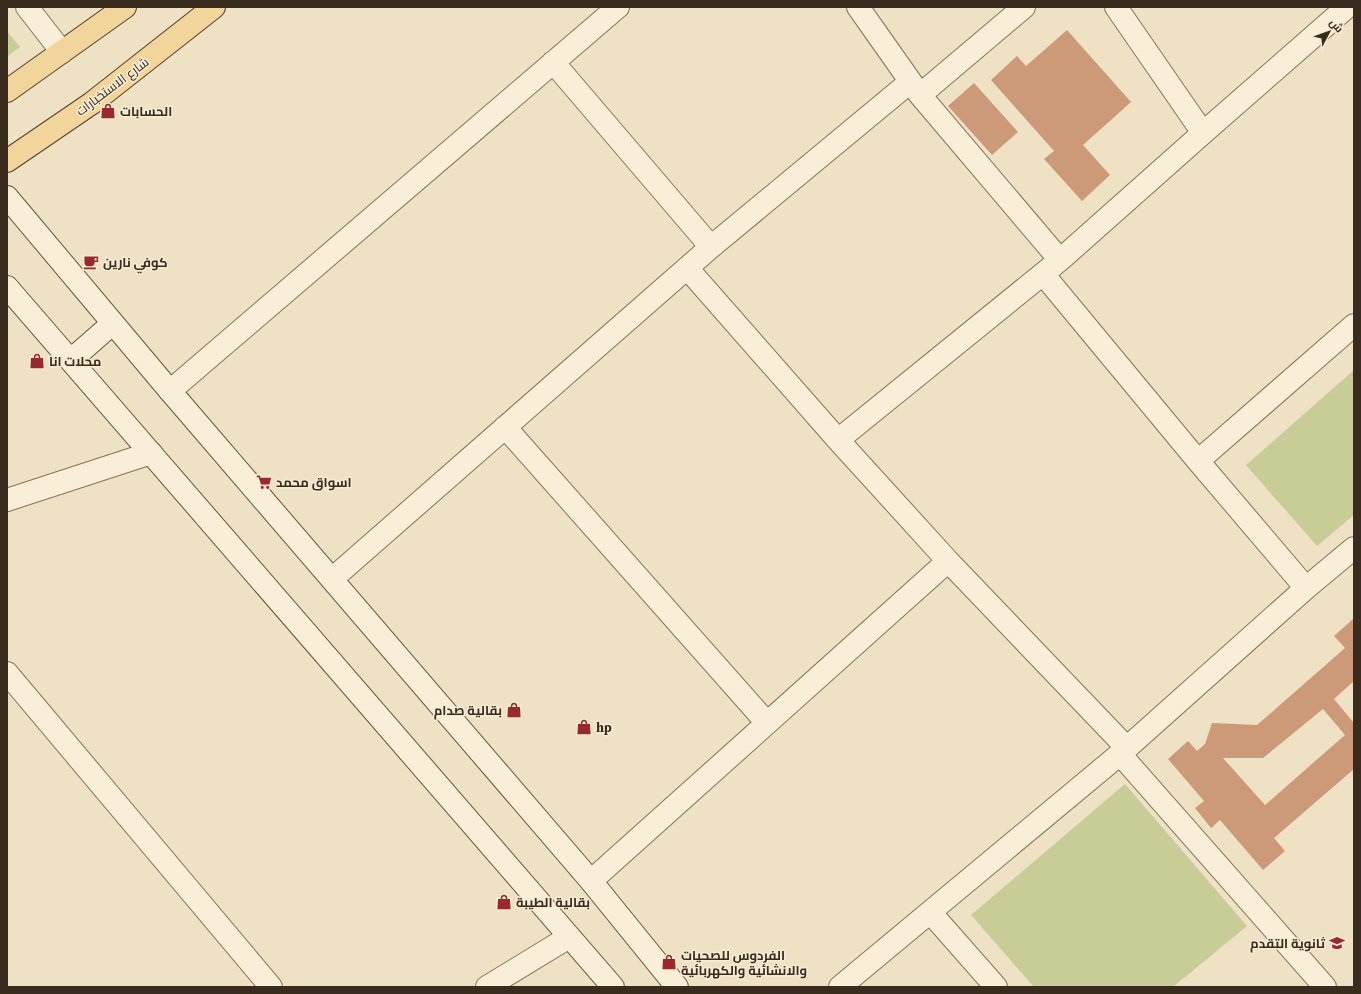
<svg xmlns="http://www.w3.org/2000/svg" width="1361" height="994" font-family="'Source Serif 4',Cairo,serif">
<rect width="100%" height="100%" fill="#eee1c4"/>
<path fill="#c8cd97" d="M7,31l13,16 -13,10z
M1354,370v145l-37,31 -71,-81z
M1125,784l122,142 -74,61h-139l-63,-72z"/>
<path fill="#cd9a79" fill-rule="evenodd" d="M1067,30l64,72 -48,43 27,30 -28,26 -38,-42 10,-8 -63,-71 26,-24 9,10z
M974,83l44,49 -26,23 -44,-49z
M1353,619l1,62 -20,18 20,24v46l-80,69 11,13 -22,19 -43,-50 -9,8 -16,-20 9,-7 -36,-42 20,-18 9,10 8,-7 7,-21 45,2 88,-77 -11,-12zM1323,709l22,26 -80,70 -42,-47h40z"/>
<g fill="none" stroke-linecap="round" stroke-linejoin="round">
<g stroke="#89725a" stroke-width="24">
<path id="minor" d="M27,7l35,45
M858,7l62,88 140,165
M1116,7l87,126
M553,62l158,185
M920,95l104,-88
M687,268l151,172 110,121 179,187
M1043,274l155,187 108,127
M170,391l448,-384
M505,427l262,296
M838,440l222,-180 143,-127 144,-126
M1198,461l156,-136
M7,500l144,-47
M332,579l379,-332 199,-165
M7,673l264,314
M1120,754l205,233
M591,881l357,-320
M930,912l66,75
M487,987l82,-50
M840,987l280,-233 186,-166 48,-40"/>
</g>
<g stroke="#6b533d" stroke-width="24">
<path id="secondary" d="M7,197l163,194 421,490 86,106
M7,287l606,700
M71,360l41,-36"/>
</g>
<g stroke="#57402e" stroke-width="24">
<path id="primary" d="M7,91l118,-84
M7,161l85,-58 122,-96"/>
</g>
<use href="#minor" stroke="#f9eed7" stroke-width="22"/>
<use href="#secondary" stroke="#f9eed7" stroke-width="22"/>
<use href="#primary" stroke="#f2d59b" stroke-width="22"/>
</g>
<defs>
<g id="shop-bare" transform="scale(1.2)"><path d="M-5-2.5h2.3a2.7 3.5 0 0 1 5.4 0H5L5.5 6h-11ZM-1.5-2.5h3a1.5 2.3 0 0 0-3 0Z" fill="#99292d" stroke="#f6ebd3" stroke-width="2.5" paint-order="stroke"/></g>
<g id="cafe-bare" transform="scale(1.2)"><path d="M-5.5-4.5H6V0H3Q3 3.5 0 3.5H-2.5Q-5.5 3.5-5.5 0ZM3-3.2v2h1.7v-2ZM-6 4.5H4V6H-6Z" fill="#99292d" stroke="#f6ebd3" stroke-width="2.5" paint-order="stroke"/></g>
<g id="supermarket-bare" transform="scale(1.2)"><path d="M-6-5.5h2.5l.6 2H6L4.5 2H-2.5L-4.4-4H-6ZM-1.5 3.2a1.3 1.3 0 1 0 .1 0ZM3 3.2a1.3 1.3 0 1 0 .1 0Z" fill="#99292d" stroke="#f6ebd3" stroke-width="2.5" paint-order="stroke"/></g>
<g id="school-bare" transform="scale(1.2)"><path d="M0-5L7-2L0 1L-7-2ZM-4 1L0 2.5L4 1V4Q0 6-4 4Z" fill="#99292d" stroke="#f6ebd3" stroke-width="2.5" paint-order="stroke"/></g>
</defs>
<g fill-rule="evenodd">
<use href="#shop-bare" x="108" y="111"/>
<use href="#cafe-bare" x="91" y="262"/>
<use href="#shop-bare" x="37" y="361"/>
<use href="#supermarket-bare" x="264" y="482"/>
<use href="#shop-bare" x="514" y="710"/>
<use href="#shop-bare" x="584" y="727"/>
<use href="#shop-bare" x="504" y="902"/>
<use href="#school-bare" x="1337" y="943"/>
<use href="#shop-bare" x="669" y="962"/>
</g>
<g text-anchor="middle" stroke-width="3" stroke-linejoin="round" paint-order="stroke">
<g font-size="13" fill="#392b1e" stroke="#f6ebd3">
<text transform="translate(112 86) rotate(-37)" y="5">شارع الاستخبارات</text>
</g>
<g font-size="13" font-weight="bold" fill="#392b1e" stroke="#f6ebd3" text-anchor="start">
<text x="120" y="116">الحسابات</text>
<text x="103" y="267">كوفي نارين</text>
<text x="49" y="366">محلات انا</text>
<text x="276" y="487">اسواق محمد</text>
<text x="502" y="715" text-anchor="end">بقالية صدام</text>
<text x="596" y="732">hp</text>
<text x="516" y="907">بقالية الطيبة</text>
<text x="1325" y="948" text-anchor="end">ثانوية التقدم</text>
<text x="681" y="960">الفردوس للصحيات<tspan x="681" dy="15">والانشائية والكهربائية</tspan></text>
</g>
</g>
<rect width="1361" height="994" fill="none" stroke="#392b1e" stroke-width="16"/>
<g transform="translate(1329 32) rotate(49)" stroke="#f6ebd3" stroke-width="3" paint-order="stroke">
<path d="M0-3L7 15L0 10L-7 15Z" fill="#392b1e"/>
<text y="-6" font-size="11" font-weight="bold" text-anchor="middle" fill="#392b1e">ش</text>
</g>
</svg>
